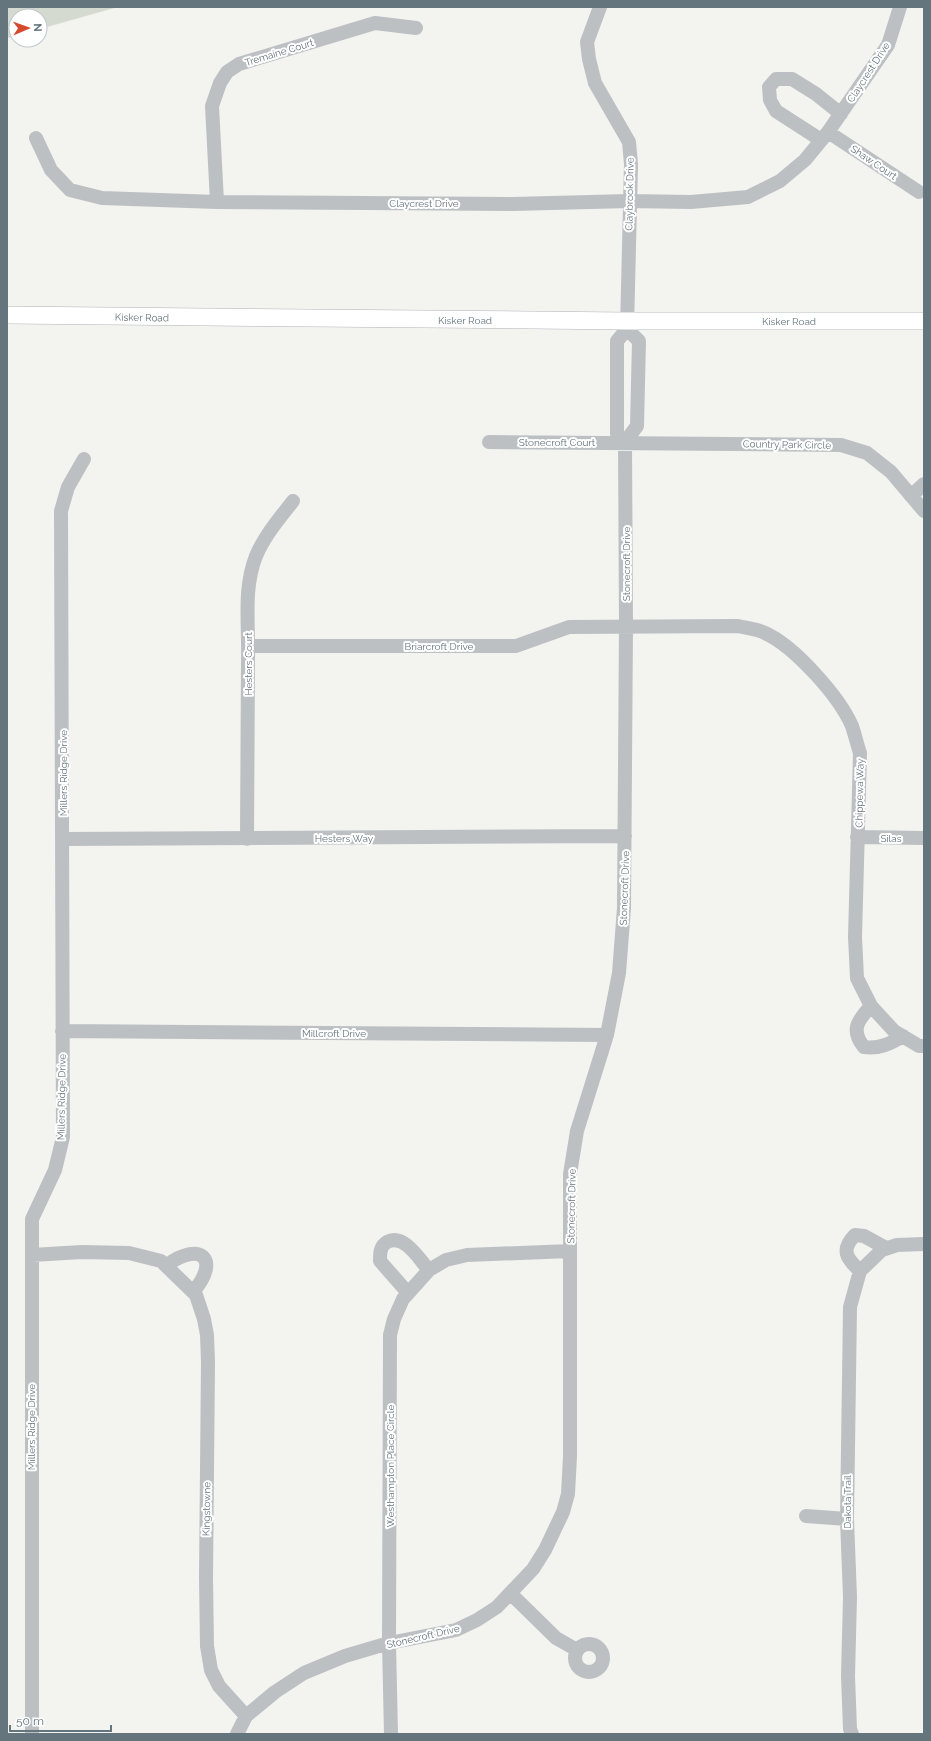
<svg xmlns="http://www.w3.org/2000/svg" width="931" height="1741" font-family="Raleway,sans-serif">
<rect width="100%" height="100%" fill="#f3f3f0"/>
<path fill="#d5dad1" d="M7,7h111l-78,22v-13h-24v20l-9,2z"/>
<g fill="none" stroke-linecap="round" stroke-linejoin="round">
<g stroke="#b0b4b7" stroke-width="18">
<path id="major" d="M7,315l620,6h297"/>
</g>
<path stroke="#b8bbbc" stroke-width="2.5" stroke-dasharray="2 2" stroke-linecap="butt" d="M29,7h9"/>
<path stroke="#bcc0c3" stroke-width="14" d="M828,132l91,60
M36,138l15,32 19,20 32,8 115,4 296,2 116,-3 62,1 57,-5 32,-16 25,-21 23,-28 60,-87 12,-38
M821,140l-45,-29 -6,-11 -1,-13 7,-8h16l24,15 25,20
M217,202l-5,-96 8,-23 7,-11 12,-8 136,-41 41,5
M489,442l352,3 26,8 24,19 33,39
M625,442l12,-16 2,-85 -12,-12
M911,496l13,-12
M249,646h267l53,-19 169,-1c8,2 19,3 27,7 29,13 74,63 87,93 3,9 5,18 8,27l-5,184 2,41 14,28 23,25 25,15h5
M857,837l67,1
M63,839l562,-3
M247,839c0,-60 1,-120 1,-180 1,-35 -5,-70 8,-103 9,-21 23,-37 37,-55
M871,1006c-13,14 -21,24 -7,41 15,2 26,-3 39,-11
M62,1031l545,4
M32,1255l50,-3 47,1 32,8 35,34 8,24 3,16 1,27 -2,216 1,68 4,24 8,16 27,30
M167,1265c32,-24 55,-7 26,27
M860,1271c-13,-12 -20,-21 -5,-36l9,1 22,12
M408,1293l-28,-32c0,-8 0,-15 7,-19 17,-9 32,17 42,28
M806,1516l41,3
M510,1593l46,45 21,12
M575 1658a14 14 0 1 1 28 0a14 14 0 1 1-28 0Z
M32,1734v-515l23,-49 8,-33 -2,-626 7,-24 16,-28
M237,1734l9,-18 29,-24 29,-19 41,-17 44,-13 67,-13 21,-10 20,-13 36,-38 12,-19 18,-38 5,-18 2,-38v-282l7,-43 30,-96 12,-62 5,-65 2,-282 -1,-184 -8,-8v-93l10,-12 4,-165 -2,-22 -34,-59 -6,-24 -2,-17 13,-35
M391,1734l-2,-91 1,-308 4,-16 9,-20 26,-29 17,-10 21,-5 103,-4
M852,1734l-2,-5 -2,-53 2,-79 -3,-78 3,-212 10,-36 22,-21 15,-5 27,-1"/>
<use href="#major" stroke="#fff" stroke-width="17"/>
</g>
<g text-anchor="middle" stroke-width="4" stroke-linejoin="round" paint-order="stroke">
<g font-size="10" fill="#65757e" stroke="#fff">
<text transform="translate(279 52) rotate(-17)" y="4">Tremaine Court</text>
<text transform="translate(868 72) rotate(-57)" y="4">Claycrest Drive</text>
<text transform="translate(874 162) rotate(34)" y="4">Shaw Court</text>
<text transform="translate(629 194) rotate(-89)" y="4">Claybrook Drive</text>
<text x="424" y="207">Claycrest Drive</text>
<text transform="translate(142 317) rotate(1)" y="4">Kisker Road</text>
<text x="465" y="324">Kisker Road</text>
<text x="789" y="325">Kisker Road</text>
<text x="557" y="446">Stonecroft Court</text>
<text transform="translate(787 444) rotate(1)" y="4">Country Park Circle</text>
<text transform="translate(626 564) rotate(-90)" y="4">Stonecroft Drive</text>
<text x="439" y="650">Briarcroft Drive</text>
<text transform="translate(248 664) rotate(-90)" y="4">Hesters Court</text>
<text transform="translate(63 773) rotate(-90)" y="4">Millers Ridge Drive</text>
<text transform="translate(859 793) rotate(-89)" y="4">Chippewa Way</text>
<text x="344" y="842">Hesters Way</text>
<text x="891" y="842">Silas</text>
<text transform="translate(624 888) rotate(-88)" y="4">Stonecroft Drive</text>
<text x="334" y="1037">Millcroft Drive</text>
<text transform="translate(61 1097) rotate(-89)" y="4">Millers Ridge Drive</text>
<text transform="translate(571 1206) rotate(-89)" y="4">Stonecroft Drive</text>
<text transform="translate(31 1427) rotate(-90)" y="4">Millers Ridge Drive</text>
<text transform="translate(390 1466) rotate(-90)" y="4">Westhampton Place Circle</text>
<text transform="translate(847 1502) rotate(-90)" y="4">Dakota Trail</text>
<text transform="translate(206 1509) rotate(-89)" y="4">Kingstowne</text>
<text transform="translate(423 1636) rotate(-13)" y="4">Stonecroft Drive</text>
</g>
</g>
<rect width="931" height="1741" fill="none" stroke="#65757e" stroke-width="16"/>
<g transform="translate(28 28) rotate(88)"><circle r="19" fill="#ffffff" stroke="#c1c8cb"/>
<path d="M0-3L7 15L0 10L-7 15Z" fill="#d5492e"/>
<text y="-6" font-size="11" font-weight="bold" text-anchor="middle" fill="#65757e">N</text>
</g>
<path d="M10 1725v6h101v-6" fill="none" stroke="#65757e" stroke-width="2"/>
<text x="16" y="1725" font-size="12" fill="#65757e" stroke="#ffffff" stroke-width="3" paint-order="stroke">50 m</text>
</svg>
